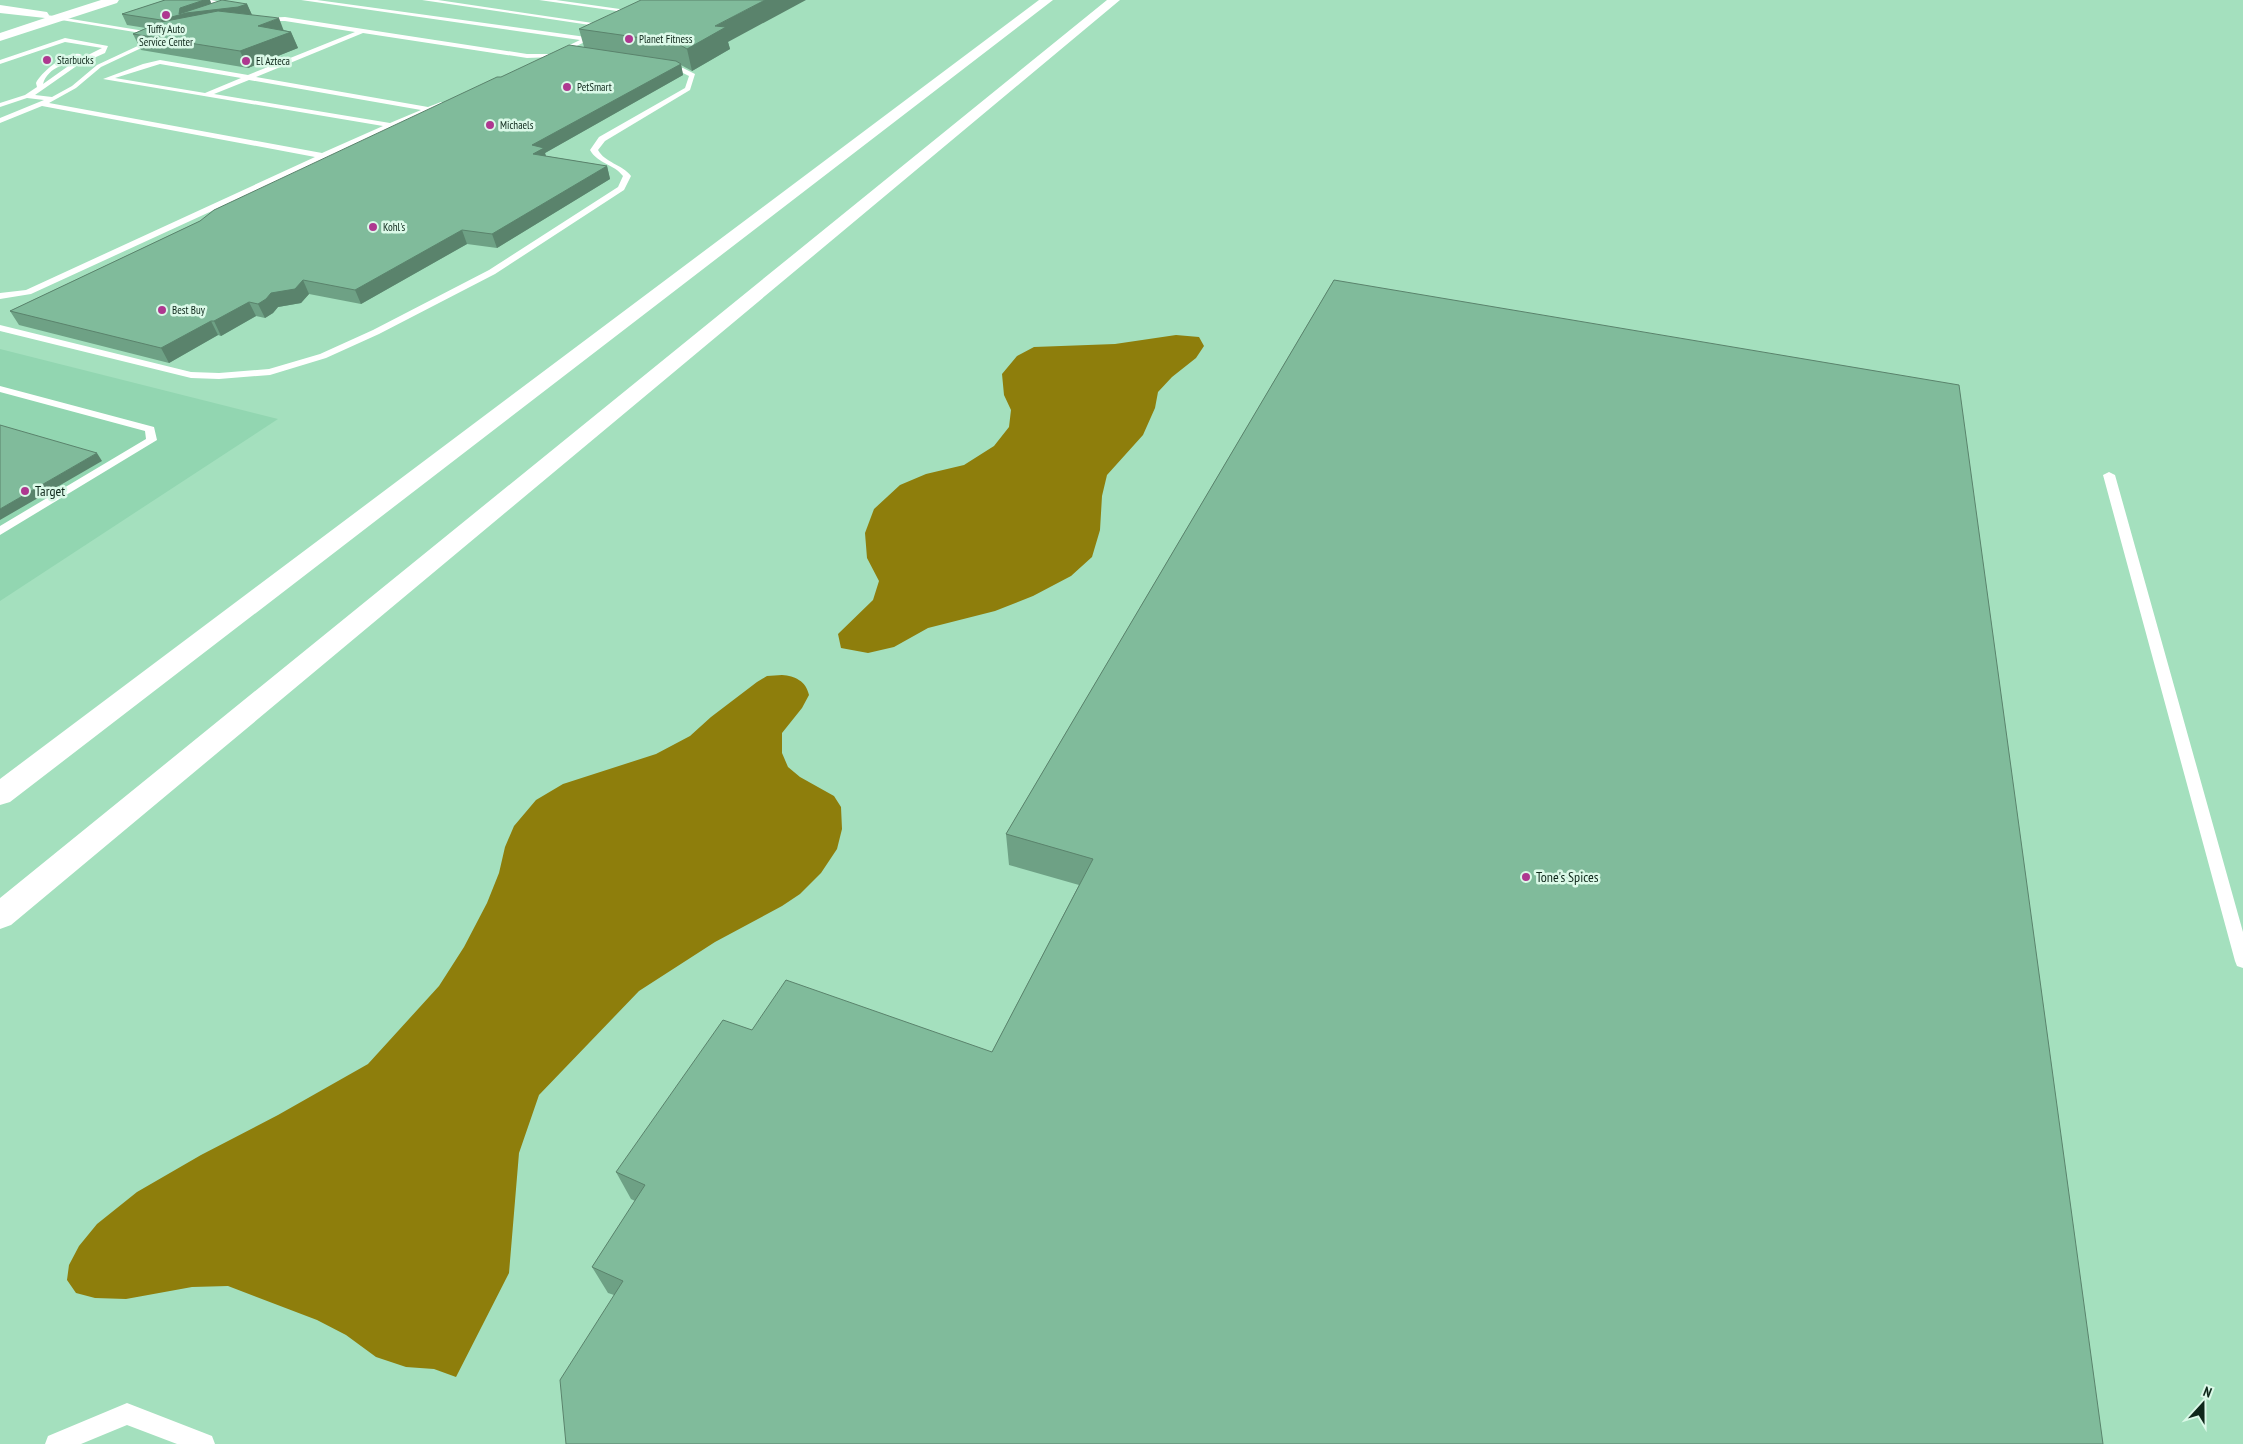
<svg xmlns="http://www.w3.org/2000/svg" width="2243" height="1444" font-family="'PT Sans Narrow',sans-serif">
<rect width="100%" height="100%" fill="#a4e0be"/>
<path fill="#92d6b1" d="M0,349l278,70 -278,182z"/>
<path fill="#8e7e0c" d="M1176,335l23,2 5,9 -8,12 -24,19 -14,15 -3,16 -12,27 -36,40 -5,21 -2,34 -8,27 -21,19 -38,20 -38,15 -67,17 -34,19 -26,6 -27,-5 -3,-14 35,-34 6,-19 -12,-23 -2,-25 9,-24 26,-24 26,-11 38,-9 30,-19 15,-19 2,-17 -7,-15 -2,-21 15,-18 17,-9 81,-3z
M782,675c13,1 24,6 27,20l-7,13 -20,25v20l6,14 12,10 34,19 7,11 1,22 -5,20 -16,24 -21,21 -18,12 -67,36 -76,49 -100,104 -20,58 -10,120 -53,104 -22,-8 -28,-2 -30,-10 -30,-22 -29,-15 -89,-34 -36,1 -66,12 -31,-1 -19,-5 -9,-13 2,-15 10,-19 18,-22 40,-32 64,-37 77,-40 90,-51 71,-78 25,-39 23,-44 12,-30 6,-26 9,-21 22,-26 27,-16 93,-30 34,-18 21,-19 46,-35 10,-6z"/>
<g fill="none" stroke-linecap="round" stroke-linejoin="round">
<path fill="#fff" fill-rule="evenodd" d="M196,0h15l25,5 -3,2z
M301,0h16l269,37 12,-5 3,2 -47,23 -27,1 -164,-25 -107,44 172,30 13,-5 4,2 -414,190 -31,5v-6l26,-3 289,-133 -273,-51 -42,17v-5l44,-18 -17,-2 -27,9v-4l25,-8 12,-8 -1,-4c5,-11 34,-35 46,-28 -13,9 -34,11 -39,29l31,-22 28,-14 -37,-6 -65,22v-4l65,-22 43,8 -3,7 -27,12 -43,30 17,2 20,-11 25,-21 62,-29 -110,-18 -2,-3 122,20 -68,32 -25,21 -27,15 273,50 61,-27 -280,-47 40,-15 17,-4 88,15 107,-43 -70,-11h-24l2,-3 22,-1 242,37h24l29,-14zM160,64l81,14 -36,15 -90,-15zM249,80l172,30 -31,13 -176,-29z
M422,0h16l175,26 -3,2z
M539,0h17l85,12 -3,2z
M665,64l18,4 12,6 -5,16 -85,51 -7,9c7,13 24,14 33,26l-7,14 -129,84 -116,60 -53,24 -56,17 -51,4 -28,-1 -191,-47v-6l191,47 28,1 50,-4 51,-15 53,-24 116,-60 129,-83 5,-11c-9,-12 -25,-12 -33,-26l9,-13 86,-49 4,-12 -10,-5 -16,-4v-2z
M0,386l154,41 3,13 -157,95v-9l146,-87 -1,-8 -145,-39z
M2109,472l6,3 128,457v36l-6,-2 -2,-5 -132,-486z
M127,1403l85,33 3,8h-38l-50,-19 -46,19h-36l3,-8z"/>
<path fill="#fff" fill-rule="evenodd" d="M101,0h18l-2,3 -117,38v-8l45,-15 -45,-5v-8l47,7 2,3 -1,2z"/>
<path fill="#fff" fill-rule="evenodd" d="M1039,0h14l-1043,802 -10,3v-26z
M1107,0h13l-1109,925 -11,4v-31z"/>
</g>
<path fill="#6ea185" d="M165,0h45l1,4h36l5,11 32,15 7,2 7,16 -50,20 -107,-18 -8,-16 13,-6 -19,-3 -5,-11z
M579,29l149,13 2,7 -38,22 -11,-6 2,10 -138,78 1,3 61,10 3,13 -113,69 -30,-4 -106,60 -52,-10 -8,9 -23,4 -5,6 -8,5 -9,-2 -35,20 -3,-1 -49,28 -150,-38 -9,-14 190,-90 301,-144 83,-30z
M1334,280l769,1164 -1489,-149 -6,-2 -16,-26 43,-66 -4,-2 -15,-27 376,-120 87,-167 -70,-20 -3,-31z"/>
<path fill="#5a836c" d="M204,0h6l3,9 34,-5 5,11 -86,16 -5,-11 18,-6 1,-6z
M765,0h41l-78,42 2,7 -38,22 -5,-22 28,-23z
M279,18l6,16 6,-2 7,16 -50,20 -8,-17 18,-25z
M681,64l2,11 -138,78 2,8 -10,6 -5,-22z
M607,166l3,13 -113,69 -5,-14z
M462,230l5,14 -106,60 -6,-14z
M303,280l6,14 -8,9 -23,4 -5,6 -8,5 -7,-14 13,-11z
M249,302l7,14 -35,20 -7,-15z
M211,321l7,14 -49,28 -8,-15z
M97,453l5,8 -102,59v-11z"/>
<path fill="#80bb9b" stroke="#5a836c" d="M165,0h39l-24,8 -1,6 43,-14 25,4 -9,3 -52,6 -25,7 -39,-6z
M641,0h124l-50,26 11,1 -39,22 -10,-6 -98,-14z
M218,11l61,7 -21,8 33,6 -51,19 -107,-17 28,-12z
M569,45l107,16 5,3 -149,81 12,3 -11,6 74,12 -115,68 -30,-4 -107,60 -52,-10 -8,9 -24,4 -5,6 -8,5 -9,-2 -35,19h-3l-50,27 -151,-37 190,-90 14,-11 283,-133h4z
M1334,280l625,105 144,1059h-1537l-6,-64 63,-99 -31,-14 53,-82 -29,-13 107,-152 29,10 34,-50 206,72 101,-193 -87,-25z
M0,425l97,28 -97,56z"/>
<g fill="#ae3890" stroke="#dbf9e8" stroke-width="2">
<circle cx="166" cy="15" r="5"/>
<circle cx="629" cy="39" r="5"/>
<circle cx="47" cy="60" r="5"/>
<circle cx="246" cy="61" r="5"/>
<circle cx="567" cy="87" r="5"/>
<circle cx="490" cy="125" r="5"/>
<circle cx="373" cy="227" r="5"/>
<circle cx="162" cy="310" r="5"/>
<circle cx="25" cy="491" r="5"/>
<circle cx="1526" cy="877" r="5"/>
</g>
<g text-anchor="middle" stroke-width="5" stroke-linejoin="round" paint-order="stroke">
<g font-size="11" fill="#0f281b" stroke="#dbf9e8" text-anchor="start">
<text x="166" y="33" text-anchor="middle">Tuffy Auto<tspan x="166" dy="13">Service Center</tspan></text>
<text x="639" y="43">Planet Fitness</text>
<text x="57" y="64">Starbucks</text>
<text x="256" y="65">El Azteca</text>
<text x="577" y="91">PetSmart</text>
<text x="500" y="129">Michaels</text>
<text x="383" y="231">Kohl's</text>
<text x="172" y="314">Best Buy</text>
</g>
<g font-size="14" fill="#0f281b" stroke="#dbf9e8" text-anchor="start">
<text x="35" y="496">Target</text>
<text x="1536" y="882">Tone's Spices</text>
</g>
</g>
<g transform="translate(2203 1404) rotate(21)" stroke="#dbf9e8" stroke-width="4" paint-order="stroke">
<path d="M0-4L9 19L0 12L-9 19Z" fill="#0f281b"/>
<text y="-8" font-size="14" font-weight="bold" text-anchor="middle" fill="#0f281b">N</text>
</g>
</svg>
